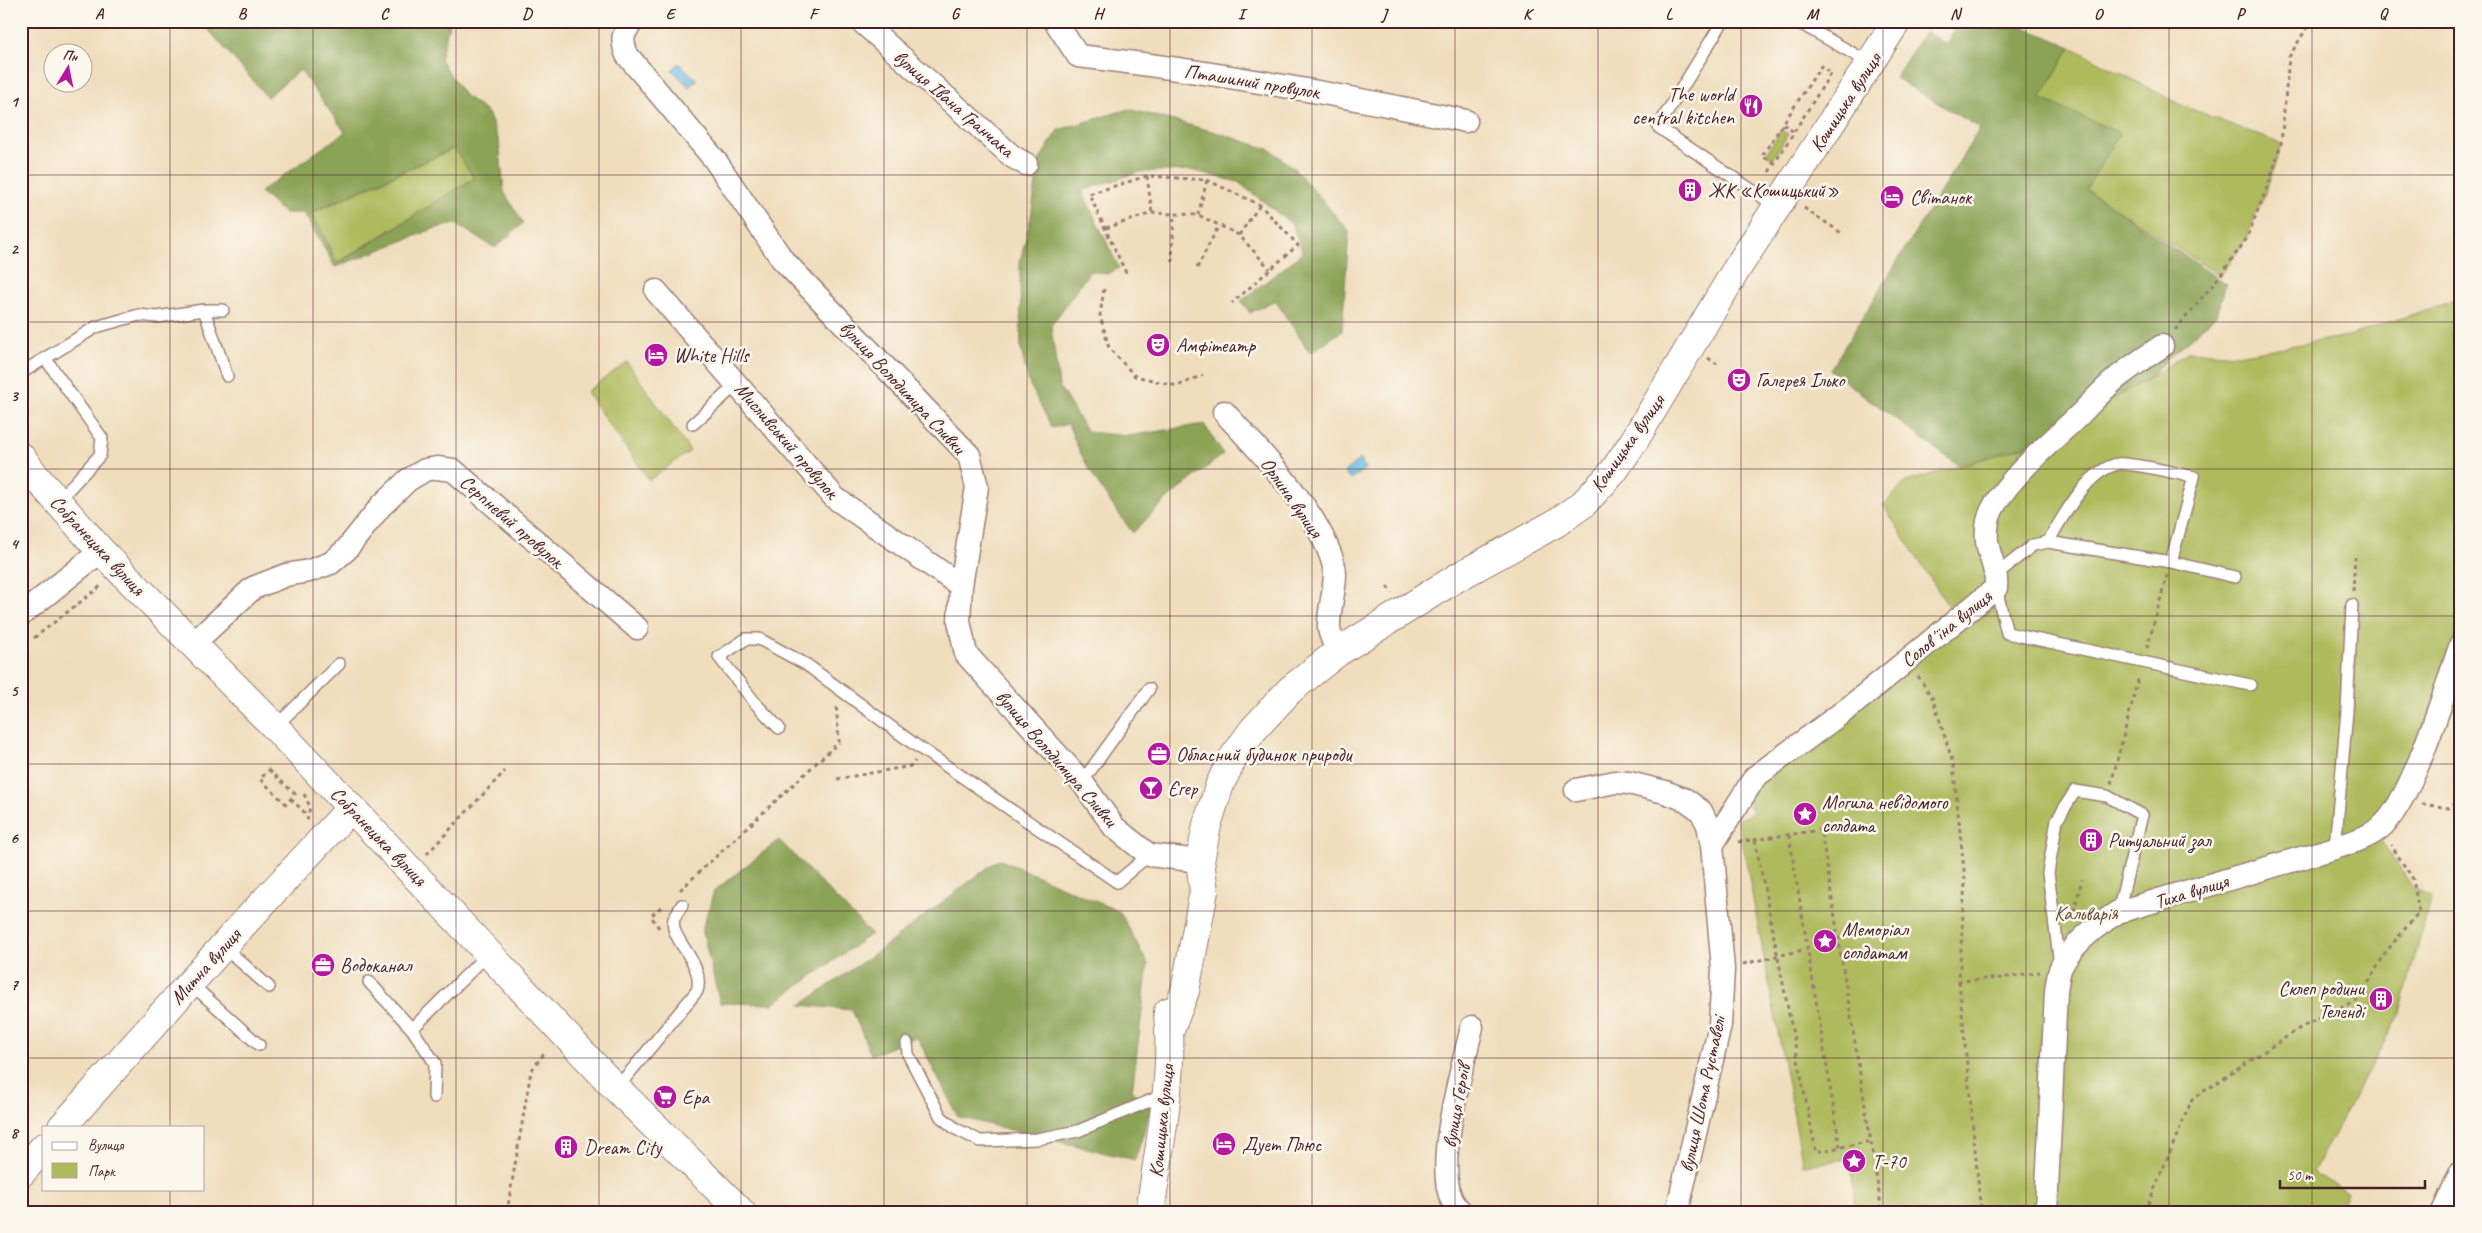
<svg xmlns="http://www.w3.org/2000/svg" width="2482" height="1233" font-family="Caveat,sans-serif">
<rect width="100%" height="100%" fill="#fbf7ec"/>
<filter id="ink" filterUnits="userSpaceOnUse"><feTurbulence type="fractalNoise" baseFrequency=".02" numOctaves="2"/><feDisplacementMap in="SourceGraphic" scale="10" xChannelSelector="R" yChannelSelector="G"/><feConvolveMatrix kernelMatrix="1 2 1 2 8 2 1 2 1" color-interpolation-filters="sRGB"/></filter>
<filter id="wash" filterUnits="userSpaceOnUse"><feTurbulence type="fractalNoise" baseFrequency=".0096" numOctaves="4" result="noise"/><feDisplacementMap in="SourceGraphic" scale="20" xChannelSelector="R" yChannelSelector="G"/><feGaussianBlur stdDeviation="1.12" result="paint"/><feColorMatrix in="noise" values="0 0 0 0 0 0 0 0 0 0 0 0 0 0 0 0 0 1.4 0 .05"/><feComposite in="paint" operator="in"/></filter>
<g filter="url(#wash)">
<rect width="100%" height="100%" fill="#efddbc"/>
<path fill="#aebb5d" stroke="#7c6d44" d="M2071,47l110,58 100,39 -11,36 -23,58 -27,38 -134,-87 -46,-91z
M1781,130l7,4 -15,25 -7,-5z
M455,148l20,30 -138,85 -25,-50z
M2461,298v323l-22,67 -43,111 -23,30 39,56 19,13 -31,115 -87,159 34,21 -9,19h-482l-6,-53 -47,6 -65,-346 15,-6 -6,-17 205,-184 -69,-107 23,-23 129,-39 118,-67 36,-25 48,4 111,-19z
M627,362l63,89 -41,29 -63,-88z"/>
<path fill="#8aa354" stroke="#6a6140" fill-rule="evenodd" d="M201,21h249l-10,38 23,35 25,19 11,28 5,51 19,31 -28,25 -39,-24 -20,4 -101,39 -31,-54h-20l-24,-21 85,-60 -45,-62 -33,27zM454,148l20,30 -119,75 -18,10 -25,-51z
M1959,21h51l61,26 -31,51 80,35 -34,56 140,95 -10,31 -58,53 -5,8 -118,67 -76,23 -129,-96 150,-242 -85,-50 30,-47 21,13z
M1129,109l90,24 52,17 25,20 53,61 -7,100 -32,22 -35,-53 -25,13 -9,-12 62,-48 -11,-29 -54,-42 -47,-12 -52,2 -57,19 37,77 -12,6 -17,-3 -39,55 8,60 28,46 42,4 75,-12 19,30 -57,46 -33,33c-26,-34 -50,-68 -65,-109l-16,4 -23,-45 -8,-33 -1,-88 11,-45 8,-56 19,-31z
M779,840l92,94 -98,70 -53,-1 -18,-73 12,-39z
M999,859l121,53 28,52 -16,127 19,18 -16,51 -177,-43 -41,-80 -46,18 -19,-45 -51,-5 83,-58z"/>
<path fill="#65b8e1" stroke="#586c86" d="M679,63l18,17 -8,7 -17,-17z
M1360,459l6,9 -15,12 -7,-8z"/>
</g>
<g filter="url(#ink)">
<g fill="none" stroke-linecap="round" stroke-linejoin="round">
<g stroke="#9c7e74" stroke-width="14">
<path id="service" d="M1723,21l-65,106 119,80
M1796,21l74,42
M204,310l23,66
M45,358l57,80 -2,17 -42,46
M21,373l75,-46 43,-12 18,2 47,-7h19
M693,424l44,-40
M2048,542c14,-24 40,-73 70,-78 12,-2 61,10 76,13l-23,85
M1997,574l36,-29 15,-3 123,20 64,15
M1996,588l11,45 243,52
M275,727l64,-63
M779,728l-23,-24 -37,-47 27,-18h13l48,26 107,79 203,138 32,-27
M1082,782l67,-93
M2335,848l12,-137 5,-106
M223,946l46,41
M2060,965l-12,-92 9,-53 18,-29 32,5 35,19 -24,97
M369,982l43,47 23,34 -1,34
M190,983l69,62
M412,1029l77,-76
M907,1043l1,11 33,63 15,12 24,12 57,-2 41,-8 88,-37
M617,1088l80,-97c9,-28 -29,-52 -23,-72 2,-5 6,-10 8,-14"/>
</g>
<g stroke="#9c7e74" stroke-width="25">
<path id="minor" d="M633,21c-11,12 -12,19 -6,34l88,105 67,99 187,196 8,32 -16,99 -2,35 7,33 116,128 32,45 35,28 51,6
M861,21l152,136 13,7
M1055,21l23,35c131,15 259,38 388,65
M656,291l179,207 126,88
M1224,412c38,42 95,99 110,154 4,16 -6,43 -5,61 0,8 6,17 9,25
M21,615l80,-64
M193,644l60,-56 33,-13 23,-4 22,-8 15,-13 35,-44 27,-26 17,-10 12,-2 16,2 184,158
M1576,790l39,-8 14,1 36,9 21,8 15,11 7,14 4,20 11,124 -3,56 -43,187
M1712,845l43,-68 96,-71 145,-118c2,-27 -14,-36 -8,-67 7,-32 62,-78 86,-101 15,-14 28,-30 44,-43 14,-11 29,-21 44,-31
M1461,1212c-3,-4 -7,-8 -9,-12 -18,-36 11,-134 20,-173
M2046,1212l10,-221c1,-7 2,-17 5,-24 12,-24 35,-41 57,-55l217,-64c15,-5 33,-10 45,-20 32,-25 66,-142 81,-184
M2443,1212l18,-40"/>
</g>
<g stroke="#9c7e74" stroke-width="30">
<path id="tertiary" d="M1170,1030l15,-39 19,-100 -4,-30 7,-36 13,-41 13,-26 20,-28 37,-40 48,-38 120,-75 98,-54 27,-19 30,-32 21,-31 102,-171 161,-249
M1150,1212c9,-66 24,-134 18,-200"/>
</g>
<g stroke="#9c7e74" stroke-width="30">
<path id="secondary" d="M21,457l16,21 64,73 174,176 332,352 134,133
M62,1127l172,-193 117,-126
M21,1173l23,-26"/>
</g>
<path stroke="#9c7e74" stroke-width="3" stroke-dasharray="4 4" stroke-linecap="butt" d="M1783,124l11,8
M1775,163l-13,-7 59,-90 11,8
M1769,172l62,-99
M1147,176l5,37
M1804,208l39,26
M1198,215l9,-35
M1106,228l46,-15 46,2 41,20 31,34
M1239,235l21,-30
M1172,262l2,-48
M1197,268l22,-43
M1126,273l-37,-79 58,-18 60,4 53,25 38,40 -66,58
M1104,289l-4,26 9,33 26,28 42,10 26,-11
M2175,330l45,-54 27,-38 23,-58 11,-36 8,-87 22,-36
M1708,358l9,6
M1387,586l5,7
M2353,591l2,-34
M34,638l67,-52
M2147,648l20,-73
M1918,676l15,23 20,64 12,117 -6,101 42,-3 39,-6
M269,770l26,24 -9,10 -26,-25z
M837,779l74,-13 4,-5
M1175,783l19,11
M2111,784l28,-108
M304,794l6,13 -3,14
M291,799l17,17
M2422,804l27,4 12,-8
M1789,835l51,312
M1755,840l61,312 56,-11
M1738,842l83,-12 61,382
M427,854l78,-83
M680,890l159,-148 -3,-38
M2072,919l10,-40
M659,928l-8,-12 11,-10
M1743,964l64,-15
M1959,981l22,231
M507,1212l24,-141 15,-20
M2145,1212l47,-113 108,-71 60,-30 25,-45 34,-41 -6,-33 -22,-34"/>
<use href="#service" stroke="#fff" stroke-width="11"/>
<use href="#minor" stroke="#fff" stroke-width="22"/>
<use href="#tertiary" stroke="#fff" stroke-width="28"/>
<use href="#secondary" stroke="#fff" stroke-width="28"/>
</g>
</g>
<path fill="none" stroke="#4a1f2b" stroke-width="1" stroke-opacity="0.55" d="M170,21v1106M313,21v1191M456,21v1191M599,21v1191M741,21v1191M884,21v1191M1027,21v1191M1170,21v1191M1312,21v1191M1455,21v1191M1598,21v1191M1741,21v1191M1883,21v1191M2026,21v1191M2169,21v1191M2312,21v1191M21,175h2440M21,322h2440M21,469h2440M21,616h2440M21,764h2440M21,911h2440M21,1058h2440M170,1189v23"/>
<defs>
<g id="restaurant-disc" transform="scale(1.25)"><circle r="9.5" fill="#b5179e" stroke="#fbf7ec"/><path d="M-5-6h1v4h1v-4h1v4h1v-4h1v5L-1.5 .5V6h-2V.5L-5-1ZM5-6V6H3V1.5H1.5Q1.5-4 5-6Z" fill="#fff"/></g>
<g id="building-disc" transform="scale(1.25)"><circle r="9.5" fill="#b5179e" stroke="#fbf7ec"/><path d="M-4-6H4V6H1V3H-1V6H-4ZM-2.5-4.3h1.7v1.8h-1.7ZM.8-4.3h1.7v1.8H.8ZM-2.5-1h1.7V.8h-1.7ZM.8-1h1.7V.8H.8Z" fill="#fff"/></g>
<g id="hotel-disc" transform="scale(1.25)"><circle r="9.5" fill="#b5179e" stroke="#fbf7ec"/><path d="M-6-4.5h1.5V1H6V5H4.5V3h-9V5H-6ZM-4 0a1.8 1.8 0 1 1 3.6 0ZM.5 0V-2.5h3Q6-2.5 6 0Z" fill="#fff"/></g>
<g id="theatre-disc" transform="scale(1.25)"><circle r="9.5" fill="#b5179e" stroke="#fbf7ec"/><path d="M-5-5.5Q0-4 5-5.5V0Q5 5 0 6Q-5 5-5 0ZM-3.3-2.5H-1v1.5H-3.3ZM1-2.5H3.3v1.5H1ZM-2.8 1Q0 5.5 2.8 1Z" fill="#fff"/></g>
<g id="office-disc" transform="scale(1.25)"><circle r="9.5" fill="#b5179e" stroke="#fbf7ec"/><path d="M-6-3h4V-5.5h4V-3h4V5H-6ZM-1-4.5V-3h2v-1.5ZM-6 0V1H6V0Z" fill="#fff"/></g>
<g id="bar-disc" transform="scale(1.25)"><circle r="9.5" fill="#b5179e" stroke="#fbf7ec"/><path d="M-6-5H6L.8 .8V4.5H3.5V6h-7V4.5H-.8V.8Z" fill="#fff"/></g>
<g id="sight-disc" transform="scale(1.25)"><circle r="9.5" fill="#b5179e" stroke="#fbf7ec"/><path d="M0-6L1.8-2.2L6-1.7L2.9 1.2L3.7 5.4L0 3.3L-3.7 5.4L-2.9 1.2L-6-1.7L-1.8-2.2Z" fill="#fff"/></g>
<g id="supermarket-disc" transform="scale(1.25)"><circle r="9.5" fill="#b5179e" stroke="#fbf7ec"/><path d="M-6-5.5h2.5l.6 2H6L4.5 2H-2.5L-4.4-4H-6ZM-1.5 3.2a1.3 1.3 0 1 0 .1 0ZM3 3.2a1.3 1.3 0 1 0 .1 0Z" fill="#fff"/></g>
</defs>
<g fill-rule="evenodd">
<use href="#restaurant-disc" x="1751" y="106"/>
<use href="#building-disc" x="1690" y="190"/>
<use href="#hotel-disc" x="1892" y="197"/>
<use href="#theatre-disc" x="1158" y="345"/>
<use href="#hotel-disc" x="656" y="355"/>
<use href="#theatre-disc" x="1739" y="380"/>
<use href="#office-disc" x="1159" y="754"/>
<use href="#bar-disc" x="1151" y="788"/>
<use href="#sight-disc" x="1805" y="814"/>
<use href="#building-disc" x="2091" y="840"/>
<use href="#sight-disc" x="1825" y="941"/>
<use href="#office-disc" x="323" y="965"/>
<use href="#building-disc" x="2381" y="999"/>
<use href="#supermarket-disc" x="665" y="1097"/>
<use href="#hotel-disc" x="1224" y="1144"/>
<use href="#building-disc" x="566" y="1147"/>
<use href="#sight-disc" x="1854" y="1161"/>
</g>
<g text-anchor="middle" stroke-width="5" stroke-linejoin="round" paint-order="stroke">
<g font-size="20" fill="#4a1f2b" stroke="#fbf7ec">
<text transform="translate(1252 81) rotate(9)" y="7">Пташиний провулок</text>
<text transform="translate(1845 102) rotate(-57)" y="7">Кошицька вулиця</text>
<text transform="translate(954 103) rotate(41)" y="7">вулиця Івана Гранчака</text>
<text transform="translate(903 387) rotate(47)" y="7">вулиця Володимира Сливки</text>
<text transform="translate(787 440) rotate(49)" y="7">Мисливський провулок</text>
<text transform="translate(1627 443) rotate(-55)" y="7">Кошицька вулиця</text>
<text transform="translate(1292 497) rotate(55)" y="7">Орлина вулиця</text>
<text transform="translate(512 521) rotate(41)" y="7">Серпневий провулок</text>
<text transform="translate(98 545) rotate(47)" y="7">Собранецька вулиця</text>
<text transform="translate(1946 628) rotate(-39)" y="7">Соловʼїна вулиця</text>
<text transform="translate(1057 758) rotate(49)" y="7">вулиця Володимира Сливки</text>
<text transform="translate(379 836) rotate(46)" y="7">Собранецька вулиця</text>
<text transform="translate(2191 891) rotate(-17)" y="7">Тиха вулиця</text>
<text transform="translate(205 966) rotate(-48)" y="7">Митна вулиця</text>
<text transform="translate(1702 1094) rotate(-78)" y="7">вулиця Шота Руставелі</text>
<text transform="translate(1456 1106) rotate(-80)" y="7">вулиця Героїв</text>
<text transform="translate(1161 1121) rotate(-84)" y="7">Кошицька вулиця</text>
</g>
<g font-size="20" fill="#4a1f2b" stroke="#fbf7ec" text-anchor="start">
<text x="1734" y="101" text-anchor="end">The world<tspan x="1734" dy="23">central kitchen</tspan></text>
<text x="1708" y="197">ЖК «Кошицький»</text>
<text x="1910" y="204">Світанок</text>
<text x="1176" y="352">Амфітеатр</text>
<text x="674" y="362">White Hills</text>
<text x="1756" y="387">Галерея Ілько</text>
<text x="1176" y="761">Обласний будинок природи</text>
<text x="1168" y="795">Єгер</text>
<text x="1822" y="809">Могила невідомого<tspan x="1822" dy="23">солдата</tspan></text>
<text x="2108" y="847">Ритуальний зал</text>
<text x="1842" y="936">Меморіал<tspan x="1842" dy="23">солдатам</tspan></text>
<text x="340" y="972">Водоканал</text>
<text x="2364" y="995" text-anchor="end">Склеп родини<tspan x="2364" dy="23">Теленді</tspan></text>
<text x="682" y="1104">Ера</text>
<text x="1242" y="1151">Дует Плюс</text>
<text x="584" y="1154">Dream City</text>
<text x="1872" y="1168">Т-70</text>
</g>
<g font-size="20" fill="#684e3a" stroke="#fbf7ec">
<text x="2086" y="920">Кальварія</text>
</g>
</g>
<rect width="2482" height="1233" fill="none" stroke="#fbf7ec" stroke-width="55"/>
<rect x="42" y="1126" width="162" height="65" fill="#fbf7ec" stroke="#b4a19f"/>
<rect x="52" y="1142" width="25" height="8" fill="#ffffff" stroke="#b4a19f"/>
<text x="88" y="1150" font-size="15" fill="#4a1f2b">Вулиця</text>
<rect x="52" y="1163" width="25" height="15" fill="#aebb5d" stroke="#b4a19f"/>
<text x="88" y="1176" font-size="15" fill="#4a1f2b">Парк</text>
<g transform="translate(68 68) rotate(10)"><circle r="24" fill="#fbf7ec" stroke="#b4a19f"/>
<path d="M0-4L9 19L0 12L-9 19Z" fill="#b5179e"/>
<text y="-8" font-size="14" font-weight="bold" text-anchor="middle" fill="#4a1f2b">Пн</text>
</g>
<path d="M2280 1180v8h145v-8" fill="none" stroke="#4a1f2b" stroke-width="2.5"/>
<text x="2287" y="1180" font-size="15" fill="#4a1f2b" stroke="#fbf7ec" stroke-width="4" paint-order="stroke">50 m</text>
<rect x="28" y="28" width="2426" height="1178" fill="none" stroke="#4a1f2b" stroke-width="2"/>
<g font-size="16" text-anchor="middle" font-weight="bold" fill="#4a1f2b">
<text x="99" y="19">A</text>
<text x="242" y="19">B</text>
<text x="384" y="19">C</text>
<text x="527" y="19">D</text>
<text x="670" y="19">E</text>
<text x="813" y="19">F</text>
<text x="955" y="19">G</text>
<text x="1098" y="19">H</text>
<text x="1241" y="19">I</text>
<text x="1384" y="19">J</text>
<text x="1527" y="19">K</text>
<text x="1669" y="19">L</text>
<text x="1812" y="19">M</text>
<text x="1955" y="19">N</text>
<text x="2098" y="19">O</text>
<text x="2240" y="19">P</text>
<text x="2383" y="19">Q</text>
<text x="14" y="107">1</text>
<text x="14" y="254">2</text>
<text x="14" y="401">3</text>
<text x="14" y="549">4</text>
<text x="14" y="696">5</text>
<text x="14" y="843">6</text>
<text x="14" y="990">7</text>
<text x="14" y="1138">8</text>
</g>
</svg>
